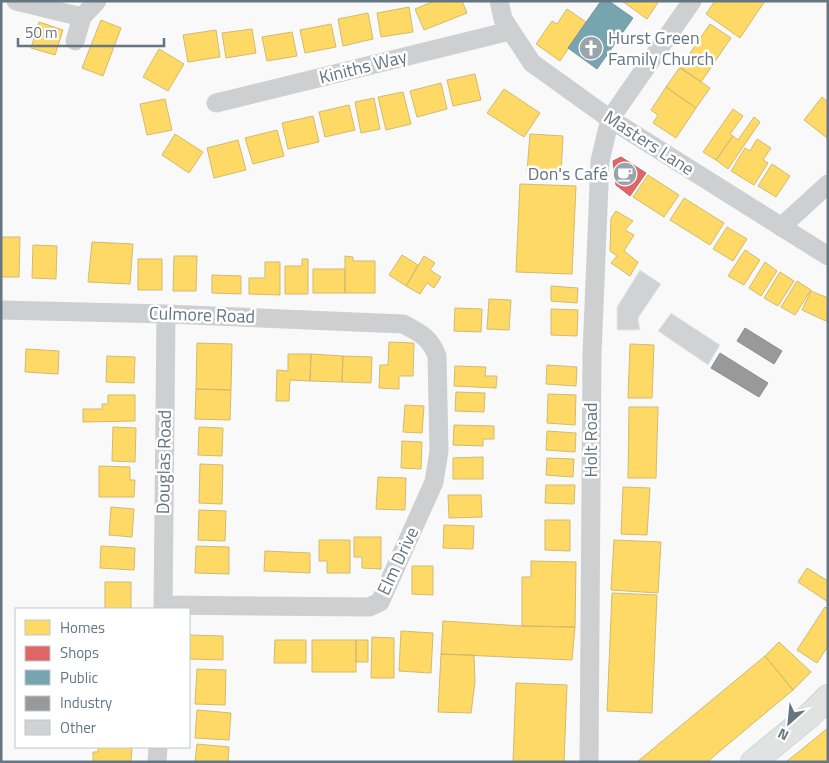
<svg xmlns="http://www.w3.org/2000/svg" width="829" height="763" font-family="'Titillium Web',sans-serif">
<rect width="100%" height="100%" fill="#f9f9f9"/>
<path fill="#ffd966" stroke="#d1bb6f" d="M434,1h28l5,12 -43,17 -9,-21z
M622,1h37l-12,18z
M715,1h50l-25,37 -34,-24z
M409,7l4,25 -32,5 -4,-24z
M567,9l19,13 -26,39 -24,-17 16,-23 5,3z
M368,13l5,26 -30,7 -5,-27z
M101,20l20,8 -18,48 -21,-8z
M39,22l24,8 -8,25 -24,-7z
M331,24l5,23 -31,6 -5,-23z
M710,24l21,14 -30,44 -21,-14z
M252,29l4,24 -30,5 -4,-25z
M216,30l4,27 -32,5 -5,-27z
M292,32l5,24 -30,5 -5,-24z
M159,49l25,15 -16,27 -25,-14z
M680,67l30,21 -14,20 -30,-21z
M475,74l6,26 -28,6 -6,-26z
M441,83l6,26 -30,8 -7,-26z
M666,87l30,21 -20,30 -23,-15 5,-8 -7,-5z
M504,89l36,24 -16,24 -37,-24z
M403,92l8,32 -25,6 -8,-33z
M822,97l6,5 -1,36 -23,-18z
M374,98l6,31 -19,4 -6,-31z
M165,99l7,31 -25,5 -7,-31z
M349,105l6,25 -30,7 -6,-25z
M733,109l10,7 -13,18 3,2 -17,24 -13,-8z
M313,116l6,26 -31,7 -6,-26z
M754,117l6,5 -32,47 -12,-9 17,-24 5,4z
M277,130l7,26 -31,8 -8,-26z
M175,134l28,18 -14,21 -27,-18z
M530,134l33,2 -2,38 -34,-2z
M757,139l14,9 -8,12 5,3 -14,22 -23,-14 14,-23 5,3z
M238,140l8,30 -32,8 -7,-30z
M772,164l18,12 -14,21 -18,-11z
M648,175l31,20 -15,22 -31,-20z
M520,184l56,2 -4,88 -56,-2z
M684,198l40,25 -14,22 -40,-25z
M616,211l17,10 -8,9 9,5 -10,16 14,11 -8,14 -19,-13 6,-7 -7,-5 1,-33z
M727,227l20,12 -14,22 -20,-12z
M1,237h19l-1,40h-18z
M92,242l41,2 -3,40 -42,-2z
M33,245l24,1 -1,33 -24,-1z
M745,250l15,10 -16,25 -16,-9z
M402,255l16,10 -12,21 -17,-11z
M174,256h23l-1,35h-23z
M345,256l8,1v4h22v32h-30z
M424,256l11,7 -5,7 11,7 -7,11 -7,-5 -7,11 -14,-8z
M138,259h24v31h-24z
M302,259h6v35h-23v-28h17z
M265,262h15v33l-31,-1v-16h16z
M765,262l12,9 -16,25 -12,-8z
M313,269h32v24h-32z
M780,272l14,9 -16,25 -14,-8z
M212,275l29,1v18l-29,-1z
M797,281l14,9 -16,25 -14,-8z
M551,286l27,2 -1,15 -26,-2z
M811,291l17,7v24l-26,-12z
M489,299l22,1 -2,30 -22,-1z
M455,308l27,1 -1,23 -27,-1z
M551,309l27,1 -1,26 -26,-1z
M389,342l25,1 -1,33h-14v13l-20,-1 1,-23h8z
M197,343l35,1 -1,46 -35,-1z
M630,344l24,1 -2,53h-24z
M26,349l33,2 -1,23 -33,-2z
M288,354h23l-1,27 -20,-1 -1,21h-13l1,-31 11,1z
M311,354l32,2 -1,26 -32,-1z
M107,356l28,1 -1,26 -28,-1z
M343,356l29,1 -1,26 -29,-1z
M547,365l30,2 -1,19 -30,-2z
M455,366l31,1 -1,9h12l-1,12 -42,-2z
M196,389l35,1 -1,30 -35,-1z
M456,392l29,1 -1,19 -29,-1z
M548,394l28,1 -1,30 -28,-2z
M108,395h27v26l-52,1v-13h19v-5h6z
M405,405l19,1 -2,27 -19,-1z
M629,407h29l-2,71h-28z
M454,425l40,1v13h-11v7l-30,-1z
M113,427l23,1 -1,34 -23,-1z
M199,427l24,1 -1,28 -24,-1z
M547,431l29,2 -1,19 -29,-2z
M402,441l20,1 -1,27 -20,-1z
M483,457v22h-30v-21z
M547,458l27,1 -1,18 -27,-2z
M200,464l23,1 -1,39 -23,-1z
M99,466l31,1v13h5l-1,17h-35z
M378,477l28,1 -1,32 -29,-1z
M546,485h29l-1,19 -29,-1z
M623,487l27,1 -3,47 -26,-1z
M448,495h33l1,22 -33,1z
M111,507l23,2 -2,28 -23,-2z
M199,510l27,1 -1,30 -27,-1z
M545,520h25v31l-25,-1z
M444,525l30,1 -1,23 -30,-1z
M354,537h27v32l-19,-1v-11h-8z
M319,540h31v33h-23v-12h-8z
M614,540l47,2 -3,51 -47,-3z
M101,546l34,2 -1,22 -34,-2z
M196,546l33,1v27l-34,-1z
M265,551l45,2v20l-46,-2z
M531,561l45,1 -1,65 -53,-1v-49h9z
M412,566h21v29l-21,-1z
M807,568l21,13v21l-30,-20z
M105,582h26v27h-26z
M612,593l45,2 -5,118 -45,-2z
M825,607l3,2v37l-11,17 -20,-13z
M443,621l79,5 53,1 -3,33 -131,-6z
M401,631l32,2 -2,40 -32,-2z
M189,635l34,1v24l-34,-1z
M372,637l22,1v40h-23z
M275,640h31v23h-32z
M312,640h44v32h-44z
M356,640h12v22h-12z
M779,642l32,30 -18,18 -28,-34z
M441,654l33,1 1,27 -4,31 -33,-1z
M765,656l28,34 -86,72h-70z
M197,669l29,1 -1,35 -30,-1z
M516,683l51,2 -3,77h-51z
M197,710l34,3 -2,27 -34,-2z
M828,728v32l-2,2h-40z
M197,744l32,3 -1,15h-33z
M98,747h34l-1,15h-38v-10h5z"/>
<path fill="#e06666" stroke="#bb6b6f" d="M621,157l25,16 -16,23 -14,-11 -3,-24z"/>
<path fill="#76a5af" stroke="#7197a2" d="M601,1h8l24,17 -36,51 -29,-21z"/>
<path fill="#999" stroke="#898e92" d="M745,328l37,23 -8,13 -37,-23z
M720,353l48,30 -9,14 -48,-29z"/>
<path fill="#d0d2d3" stroke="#e8e8e8" d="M640,270l21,14 -23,34 2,12h-23v-23z
M671,313l49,32 -12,20 -50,-34z"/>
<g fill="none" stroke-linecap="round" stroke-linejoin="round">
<g stroke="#d5d6d7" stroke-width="26">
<path id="major" d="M753,762l55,-45 20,-20"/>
</g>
<path stroke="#cecfd0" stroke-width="19" d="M16,1l66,16
M499,1l4,18 29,44 78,56 218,137
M75,41l7,-24 15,-16
M216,103l294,-72
M781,227l47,-43
M1,310l165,4 237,10c17,9 27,13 34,32l2,95 -5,31 -54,120 -11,5 -206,-2
M163,609l3,-295
M157,762l1,-15
M589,762l3,-408 8,-193 10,-42 82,-118"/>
<use href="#major" stroke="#e1e2e2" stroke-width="24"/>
</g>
<defs>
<g id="church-disc" transform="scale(1.25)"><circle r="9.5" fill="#99a4ac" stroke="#fff"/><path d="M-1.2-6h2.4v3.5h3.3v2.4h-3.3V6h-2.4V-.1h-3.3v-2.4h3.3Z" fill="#fff"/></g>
<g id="cafe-disc" transform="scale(1.25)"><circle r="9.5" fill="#99a4ac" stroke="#fff"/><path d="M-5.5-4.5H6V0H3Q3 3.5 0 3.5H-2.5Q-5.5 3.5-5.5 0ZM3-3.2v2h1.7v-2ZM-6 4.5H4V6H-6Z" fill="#fff"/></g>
</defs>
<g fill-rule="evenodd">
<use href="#church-disc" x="591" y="48"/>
<use href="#cafe-disc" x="625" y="174"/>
</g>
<g text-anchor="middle" stroke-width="5" stroke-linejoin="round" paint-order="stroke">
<g font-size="18" fill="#657683" stroke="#fff" text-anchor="start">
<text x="608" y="44">Hurst Green<tspan x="608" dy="21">Family Church</tspan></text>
<text x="608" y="180" text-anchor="end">Don's Café</text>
</g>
<g font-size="18" fill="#657683" stroke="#fff">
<text transform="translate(363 67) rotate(-14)" y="6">Kiniths Way</text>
<text transform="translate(649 143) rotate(33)" y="6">Masters Lane</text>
<text transform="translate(202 315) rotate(2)" y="6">Culmore Road</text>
<text transform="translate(591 440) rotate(-90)" y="6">Holt Road</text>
<text transform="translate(164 462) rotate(-89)" y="6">Douglas Road</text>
<text transform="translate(398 561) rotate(-65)" y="6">Elm Drive</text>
</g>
</g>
<rect width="829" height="763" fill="none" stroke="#657683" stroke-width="5"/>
<rect x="15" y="608" width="175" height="140" fill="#ffffff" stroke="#c1c8cd"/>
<rect x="25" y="620" width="25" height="15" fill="#ffd966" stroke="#c1c8cd"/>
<text x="60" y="633" font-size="15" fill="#657683">Homes</text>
<rect x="25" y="646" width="25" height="15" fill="#e06666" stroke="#c1c8cd"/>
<text x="60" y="658" font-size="15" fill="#657683">Shops</text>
<rect x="25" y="670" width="25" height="15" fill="#76a5af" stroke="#c1c8cd"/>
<text x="60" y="683" font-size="15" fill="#657683">Public</text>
<rect x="25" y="696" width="25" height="15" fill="#999999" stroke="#c1c8cd"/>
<text x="60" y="708" font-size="15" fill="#657683">Industry</text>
<rect x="25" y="720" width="25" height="15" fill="#d0d2d3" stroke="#c1c8cd"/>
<text x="60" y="733" font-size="15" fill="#657683">Other</text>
<g transform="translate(789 723) rotate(207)" stroke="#ffffff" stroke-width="4" paint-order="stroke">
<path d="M0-4L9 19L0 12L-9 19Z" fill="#657683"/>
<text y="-8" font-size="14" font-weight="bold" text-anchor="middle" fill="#657683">N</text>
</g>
<path d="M18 38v8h146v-8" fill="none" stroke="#657683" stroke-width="2.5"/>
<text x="25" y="38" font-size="15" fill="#657683" stroke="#ffffff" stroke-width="4" paint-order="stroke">50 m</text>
</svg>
